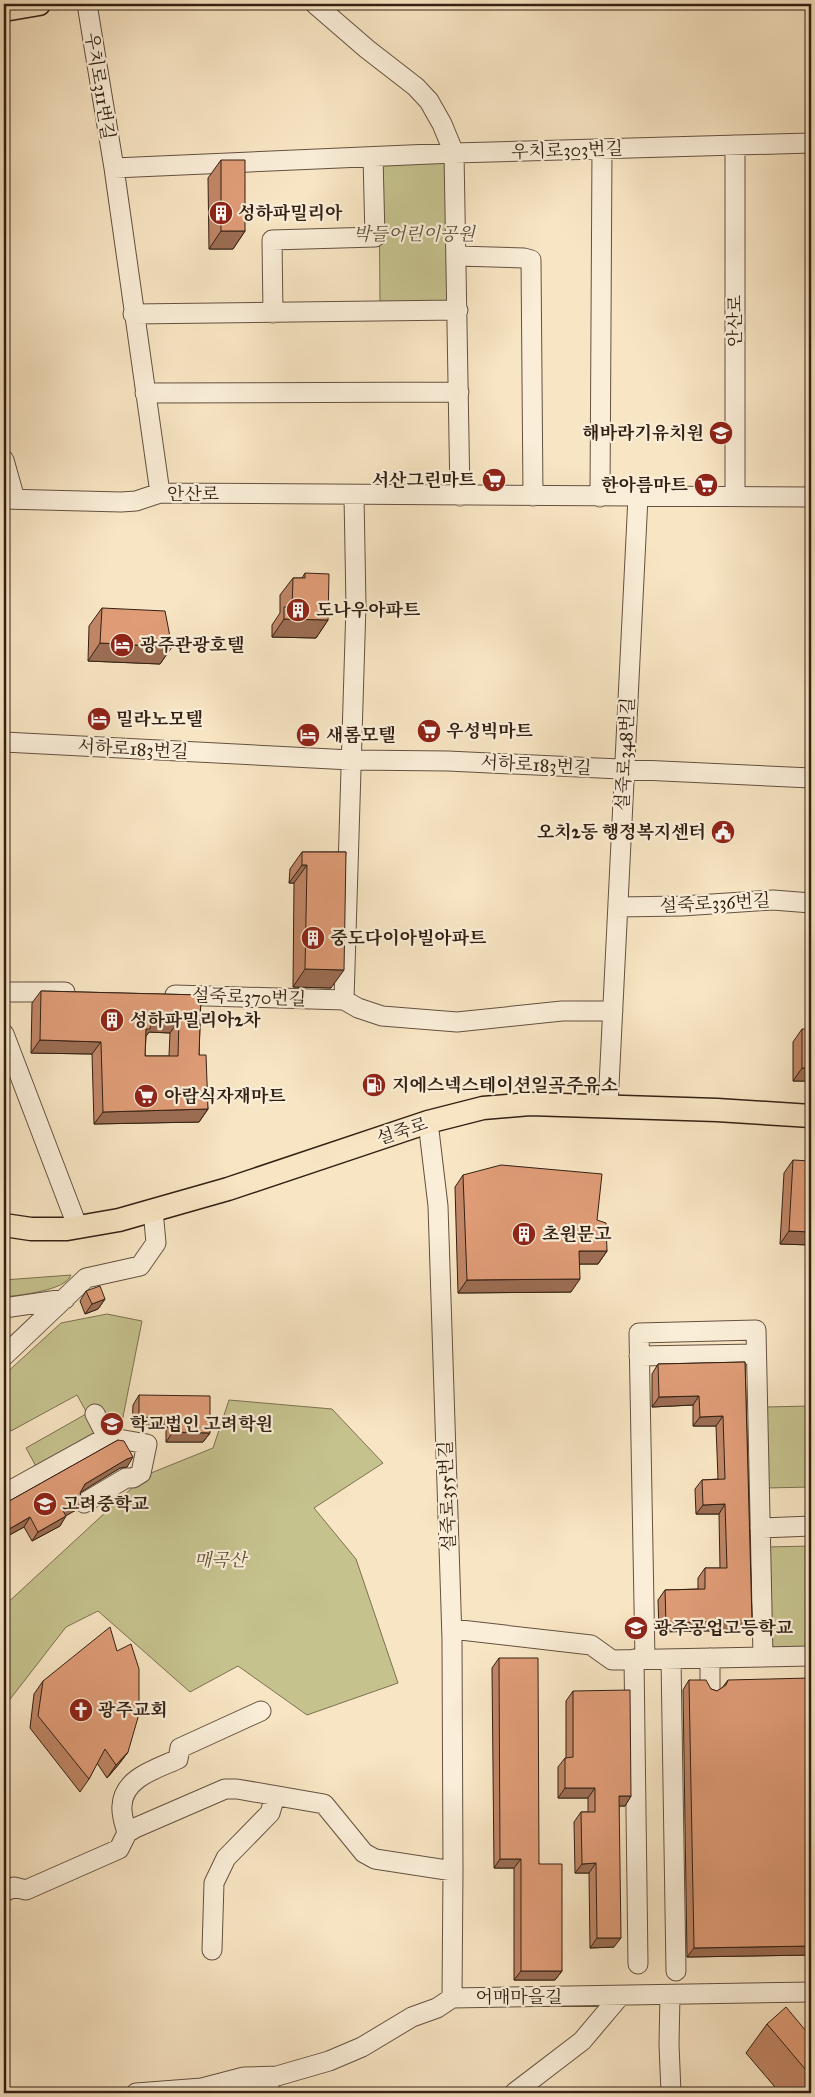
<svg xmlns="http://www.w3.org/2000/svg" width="815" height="2097" font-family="'IM FELL Great Primer','Noto Serif KR',serif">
<rect width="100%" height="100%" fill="#f8e5c3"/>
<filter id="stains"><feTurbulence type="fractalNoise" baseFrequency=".004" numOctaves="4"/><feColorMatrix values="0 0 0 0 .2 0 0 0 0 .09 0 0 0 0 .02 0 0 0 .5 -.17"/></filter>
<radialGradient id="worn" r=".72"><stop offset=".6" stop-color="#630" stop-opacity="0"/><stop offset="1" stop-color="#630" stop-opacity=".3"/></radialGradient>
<path fill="#c5c28e" stroke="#7c7151" d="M447,163l2,142 -69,1 -1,-142z
M71,1275c-6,16 -51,20 -67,22v-17z
M107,1314l35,7 -21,106 -8,1 -10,-18 -16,3 -10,-18 -66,36 -7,-12v-44l57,-52z
M229,1400l103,9 51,54 -69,45 42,51 42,124 -91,32 -69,-49 -48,26 -92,-81 -32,16 -62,80v-101l142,-131 67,-27z
M811,1406v81l-45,1 -2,-81z
M86,1414l13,22 -61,34 -12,-22z
M811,1546v105l-41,1 -3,-105z"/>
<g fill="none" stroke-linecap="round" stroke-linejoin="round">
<g stroke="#645140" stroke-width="21">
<path id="minor" d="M87,4l27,164 46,325
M315,4l52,45 49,38 13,14 13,23 12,29 6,343
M735,145v351
M114,168l340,-15 357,-10
M457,256l67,2 7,2 2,236
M273,313l-1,-73 103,-3 -2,-80
M133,314l325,-4
M145,393l314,-1
M4,460l11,39
M600,497l2,-348
M4,499l117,3 15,-1 24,-8 651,4
M4,742l347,18 97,1 363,17
M618,907l64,-1 91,-6 38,3
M4,992h61
M175,995l169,5
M344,1000l12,-395 -2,-109
M344,1000l14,8 24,8 75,6 105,-11h51
M4,1034l74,194
M608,1106l30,-609
M428,1122l10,84 14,433 1,232 -1,127
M4,1308l61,-9
M4,1356l82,-78 54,-12 16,-23 -3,-33
M639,1356l117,-2
M95,1414l12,23
M4,1494l103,-57 40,7 -6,29 -8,5h-7l-42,25
M760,1528l51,-2
M452,1629l139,16 21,15 199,-4
M710,1658v31
M634,1659l4,305
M645,1659l-6,-326 117,-3 7,327
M671,1659l5,312
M127,1833c-2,-8 -6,-18 -5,-27 1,-28 34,-37 56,-47l2,-11 81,-37
M4,1892l10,-5 12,3 93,-41 8,-16 8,-5 90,-39h12l87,15 40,49 11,6 78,12
M212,1950l2,-67 12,-25 44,-45 5,-17
M670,1995l-1,49 2,49
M244,2077l28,16
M136,2093l66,-5 42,-11 33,-1 52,-15 33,-14 50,-30 25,-9 15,-10 359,-6
M514,2093l68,-52 38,-45"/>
</g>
<g stroke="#332014" stroke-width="25">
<path id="major" d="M4,10l35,-6
M4,1225l27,4h36l52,-9 109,-31 200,-67 55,-14 47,-4 187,6 94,6"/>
</g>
<use href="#minor" stroke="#faeed8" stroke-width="19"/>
<use href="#major" stroke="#f8e5c3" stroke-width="22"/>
</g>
<path fill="#c08666" stroke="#332014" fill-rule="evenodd" d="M221,160l24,71 -12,18h-24l-1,-71z
M305,573l23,47 -12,18 -44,-1v-12l8,-12v-18l13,-17h9z
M102,608l70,39 -12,17 -72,-3 1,-35z
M302,852h44l-15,136 -38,-1 1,-104h-5l1,-14z
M41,991l160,4 -2,60 9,54 -9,13 -105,2 -2,-70 -61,-1 1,-50zM149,1032l21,1 -1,23h-24l1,-20z
M802,1029l9,52h-18v-39z
M793,1160l18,85 -31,-1 4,-71z
M463,1175l134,45 10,31 -9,13h-18l-9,28 -113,1 -3,-106z
M86,1291l19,8 -7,10 -13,5 -5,-13z
M745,1362l7,258 -7,10 -86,2 -1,-32 7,-10 33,-1v-11l7,-10h15l-1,-54h-23l-1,-25 7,-9 16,-1 -2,-53h-23v-21l-41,2v-33l6,-10z
M139,1395l71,38 -7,9h-37v-13l2,-2h-36l1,-22z
M118,1440l9,27 -7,1 -40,24 2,8 -6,10 -10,5 -6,11 -28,15 -8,-14 -20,11v-34z
M117,1651l11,101 -9,12 -12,14 -10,-15 -8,16 -9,13 -50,-64 4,-34 9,-13z
M499,1658l40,206 23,107 -7,9h-41v-112h-20l-2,-200z
M689,1680l22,9 6,2 5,-3 6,-8 83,275 -124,2 -4,-267z
M573,1691l58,105 -6,10h-6l-5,141 -24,1 -1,-75h-14l-1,-51 7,-10h7v-14h-30v-31l7,-9h1v-57z
M767,2024l44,13v56h-31l-34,-40z"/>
<path fill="#9c6d53" stroke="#332014" d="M221,231h24l-12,18h-24z
M284,619l44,1 -12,18 -44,-1z
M100,643l72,4 -12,17 -72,-3z
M302,865h5l-13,18h-5z
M305,969l39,1 -13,18 -38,-1z
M151,1019l28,1 -9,13 -21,-1 -7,10h-5z
M40,1040l61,2 -9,12 -61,-1z
M802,1068h9v13h-18z
M208,1109l-9,13 -105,2 9,-12z
M789,1231l22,1v13l-31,-1z
M579,1251h28l-9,13h-28z
M580,1279l-9,13 -113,1 9,-13z
M105,1299l-7,10 -13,5 7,-10z
M699,1396l-6,9 -41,2 7,-10z
M723,1416l-7,10h-23l7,-9z
M139,1417l37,1 -3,2 -5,7h-36z
M173,1432l37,1 -7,9h-37z
M133,1457l-6,10 -7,1 -42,26 7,-10 42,-25z
M82,1500l-6,10 -19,11 6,-10z
M725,1504l-6,10h-23l7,-9z
M66,1516l-6,10 -28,15 6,-9z
M30,1517l-6,10 -20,11v-6z
M752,1620l-7,10 -86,2 7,-9z
M128,1752l-9,12 -12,14 9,-13z
M565,1788h30l-7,10h-30z
M619,1796h12l-6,10h-13z
M500,1859h21l-7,9h-20z
M596,1863l-7,10h-14l7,-9z
M597,1938h24l-7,9 -24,1z
M811,1946v9l-124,2 7,-9z
M521,1971h41l-7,9h-41z"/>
<path fill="#df9c77" stroke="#332014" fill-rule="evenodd" d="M221,160h24v71h-24z
M305,573l24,1 -1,46 -44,-1v-12h8l1,-29h12z
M102,608l63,3 7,36 -72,-4z
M302,852h44l-2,118 -39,-1 2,-104h-5z
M41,991l160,4 -2,60h7l2,54 -105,3 -2,-70 -61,-2zM151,1019l28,1 -1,36h-33l1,-27h4z
M802,1029h9v39h-9z
M793,1160l18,1v71l-22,-1z
M501,1165l101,9 -5,46 9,3 1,28h-28l1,28 -113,1 -4,-105z
M100,1286l5,13 -13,5 -6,-13z
M745,1362l7,258 -86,3 -1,-33 40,-1v-21h22l-2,-64 -22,1 -1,-25 23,-1 -2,-63 -23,1 -1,-21 -40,1 -1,-33z
M139,1395l71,1v37l-37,-1v-12l3,-2 -37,-1z
M118,1440l6,1 9,16 -6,2 -42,25 -5,9 2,7 -19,11 3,5 -28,16 -8,-15 -26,15v-28z
M4,1560l4,9 -4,2z
M110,1627l7,24 14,-7 8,25v45l-11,38 -12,13 -11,-16 -16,30 -51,-63 5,-35z
M499,1658h39l1,206h23v107h-41v-112h-21z
M811,1678v268l-117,2 -5,-268h17l5,9 6,2 9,-6 2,-5z
M630,1690l1,106h-12l2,142h-24l-1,-75 -14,1 -1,-52h14v-24h-30v-30l8,-1v-66z
M786,2007l25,30v39l-44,-52z"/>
<defs>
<g id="building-disc" transform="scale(1.25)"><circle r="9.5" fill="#8f2418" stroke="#faeed8"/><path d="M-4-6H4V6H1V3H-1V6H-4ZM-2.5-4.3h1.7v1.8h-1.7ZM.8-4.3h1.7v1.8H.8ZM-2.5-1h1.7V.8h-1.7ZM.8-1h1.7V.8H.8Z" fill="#fff"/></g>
<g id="school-disc" transform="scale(1.25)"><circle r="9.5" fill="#8f2418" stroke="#faeed8"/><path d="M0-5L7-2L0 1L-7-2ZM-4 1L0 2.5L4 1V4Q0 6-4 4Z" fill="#fff"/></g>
<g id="supermarket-disc" transform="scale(1.25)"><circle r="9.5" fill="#8f2418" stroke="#faeed8"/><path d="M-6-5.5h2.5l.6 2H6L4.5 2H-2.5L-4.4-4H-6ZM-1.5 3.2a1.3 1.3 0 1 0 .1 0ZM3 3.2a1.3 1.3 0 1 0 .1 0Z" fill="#fff"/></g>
<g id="hotel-disc" transform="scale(1.25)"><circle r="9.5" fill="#8f2418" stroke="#faeed8"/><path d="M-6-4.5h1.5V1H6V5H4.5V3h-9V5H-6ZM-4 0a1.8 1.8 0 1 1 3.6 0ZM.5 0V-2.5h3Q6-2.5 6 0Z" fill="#fff"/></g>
<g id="civic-disc" transform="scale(1.25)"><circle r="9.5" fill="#8f2418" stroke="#faeed8"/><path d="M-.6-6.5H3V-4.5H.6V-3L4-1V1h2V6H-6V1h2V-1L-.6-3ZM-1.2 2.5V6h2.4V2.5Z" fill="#fff"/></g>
<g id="fuel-disc" transform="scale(1.25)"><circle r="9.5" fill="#8f2418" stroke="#faeed8"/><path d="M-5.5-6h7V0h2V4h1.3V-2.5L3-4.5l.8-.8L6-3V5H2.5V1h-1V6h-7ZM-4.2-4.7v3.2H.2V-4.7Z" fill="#fff"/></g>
<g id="church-disc" transform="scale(1.25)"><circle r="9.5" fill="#8f2418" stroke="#faeed8"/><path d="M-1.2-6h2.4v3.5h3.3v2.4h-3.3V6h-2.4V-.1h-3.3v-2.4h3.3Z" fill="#fff"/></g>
</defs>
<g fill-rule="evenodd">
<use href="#building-disc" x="221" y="213"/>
<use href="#school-disc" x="721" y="433"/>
<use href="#supermarket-disc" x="494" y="480"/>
<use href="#supermarket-disc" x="706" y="485"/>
<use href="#building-disc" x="298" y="610"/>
<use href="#hotel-disc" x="122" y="645"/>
<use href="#hotel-disc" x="99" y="719"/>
<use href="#supermarket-disc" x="429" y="731"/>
<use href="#hotel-disc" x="308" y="735"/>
<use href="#civic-disc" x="723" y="832"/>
<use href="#building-disc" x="313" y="938"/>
<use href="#building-disc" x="112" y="1020"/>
<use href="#fuel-disc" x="374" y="1085"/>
<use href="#supermarket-disc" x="146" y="1096"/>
<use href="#building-disc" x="524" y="1234"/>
<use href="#school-disc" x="112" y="1424"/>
<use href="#school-disc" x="45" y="1504"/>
<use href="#school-disc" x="636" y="1628"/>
<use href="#church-disc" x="81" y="1710"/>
</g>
<g text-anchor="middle" stroke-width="4.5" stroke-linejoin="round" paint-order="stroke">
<g font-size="18" fill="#332014" stroke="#faeed8">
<text transform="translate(100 86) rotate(81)" y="6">우치로311번길</text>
<text transform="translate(567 150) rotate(-2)" y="6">우치로303번길</text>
<text transform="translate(735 321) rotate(-90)" y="6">안산로</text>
<text x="193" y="500">안산로</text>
<text transform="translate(133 749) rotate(3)" y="6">서하로183번길</text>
<text transform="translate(625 754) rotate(-87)" y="6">설죽로348번길</text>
<text transform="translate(536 765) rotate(3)" y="6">서하로183번길</text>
<text transform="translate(715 903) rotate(-3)" y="6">설죽로336번길</text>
<text transform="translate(249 997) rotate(2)" y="6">설죽로370번길</text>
<text transform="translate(402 1131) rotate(-18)" y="6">설죽로</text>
<text transform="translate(447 1496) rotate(-92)" y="6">설죽로355번길</text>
<text x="519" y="2003">어매마을길</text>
</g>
<g font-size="18" font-weight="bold" fill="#332014" stroke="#faeed8" text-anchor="start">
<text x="238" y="219">성하파밀리아</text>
<text x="704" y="439" text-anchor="end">해바라기유치원</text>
<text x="476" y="486" text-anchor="end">서산그린마트</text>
<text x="688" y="491" text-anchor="end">한아름마트</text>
<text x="316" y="616">도나우아파트</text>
<text x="140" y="651">광주관광호텔</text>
<text x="116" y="725">밀라노모텔</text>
<text x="446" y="737">우성빅마트</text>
<text x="326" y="741">새롬모텔</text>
<text x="706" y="838" text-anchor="end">오치2동 행정복지센터</text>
<text x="330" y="944">중도다이아빌아파트</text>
<text x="130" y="1026">성하파밀리아2차</text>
<text x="392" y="1091">지에스넥스테이션일곡주유소</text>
<text x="164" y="1102">아람식자재마트</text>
<text x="542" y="1240">초원문고</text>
<text x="130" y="1430">학교법인 고려학원</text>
<text x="62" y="1510">고려중학교</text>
<text x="654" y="1634">광주공업고등학교</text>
<text x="98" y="1716">광주교회</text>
</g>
<g font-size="18" font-style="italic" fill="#5f5139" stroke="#faeed8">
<text x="414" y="240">박들어린이공원</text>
<text x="220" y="1566">매곡산</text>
</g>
</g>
<rect width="815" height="2097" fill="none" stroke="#f8e5c3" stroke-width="20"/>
<rect x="5" y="5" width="805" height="2087" fill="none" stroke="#332014" stroke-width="2.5"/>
<rect x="10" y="10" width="795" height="2077" fill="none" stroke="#332014"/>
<rect width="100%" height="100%" filter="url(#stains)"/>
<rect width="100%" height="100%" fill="url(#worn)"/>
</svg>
